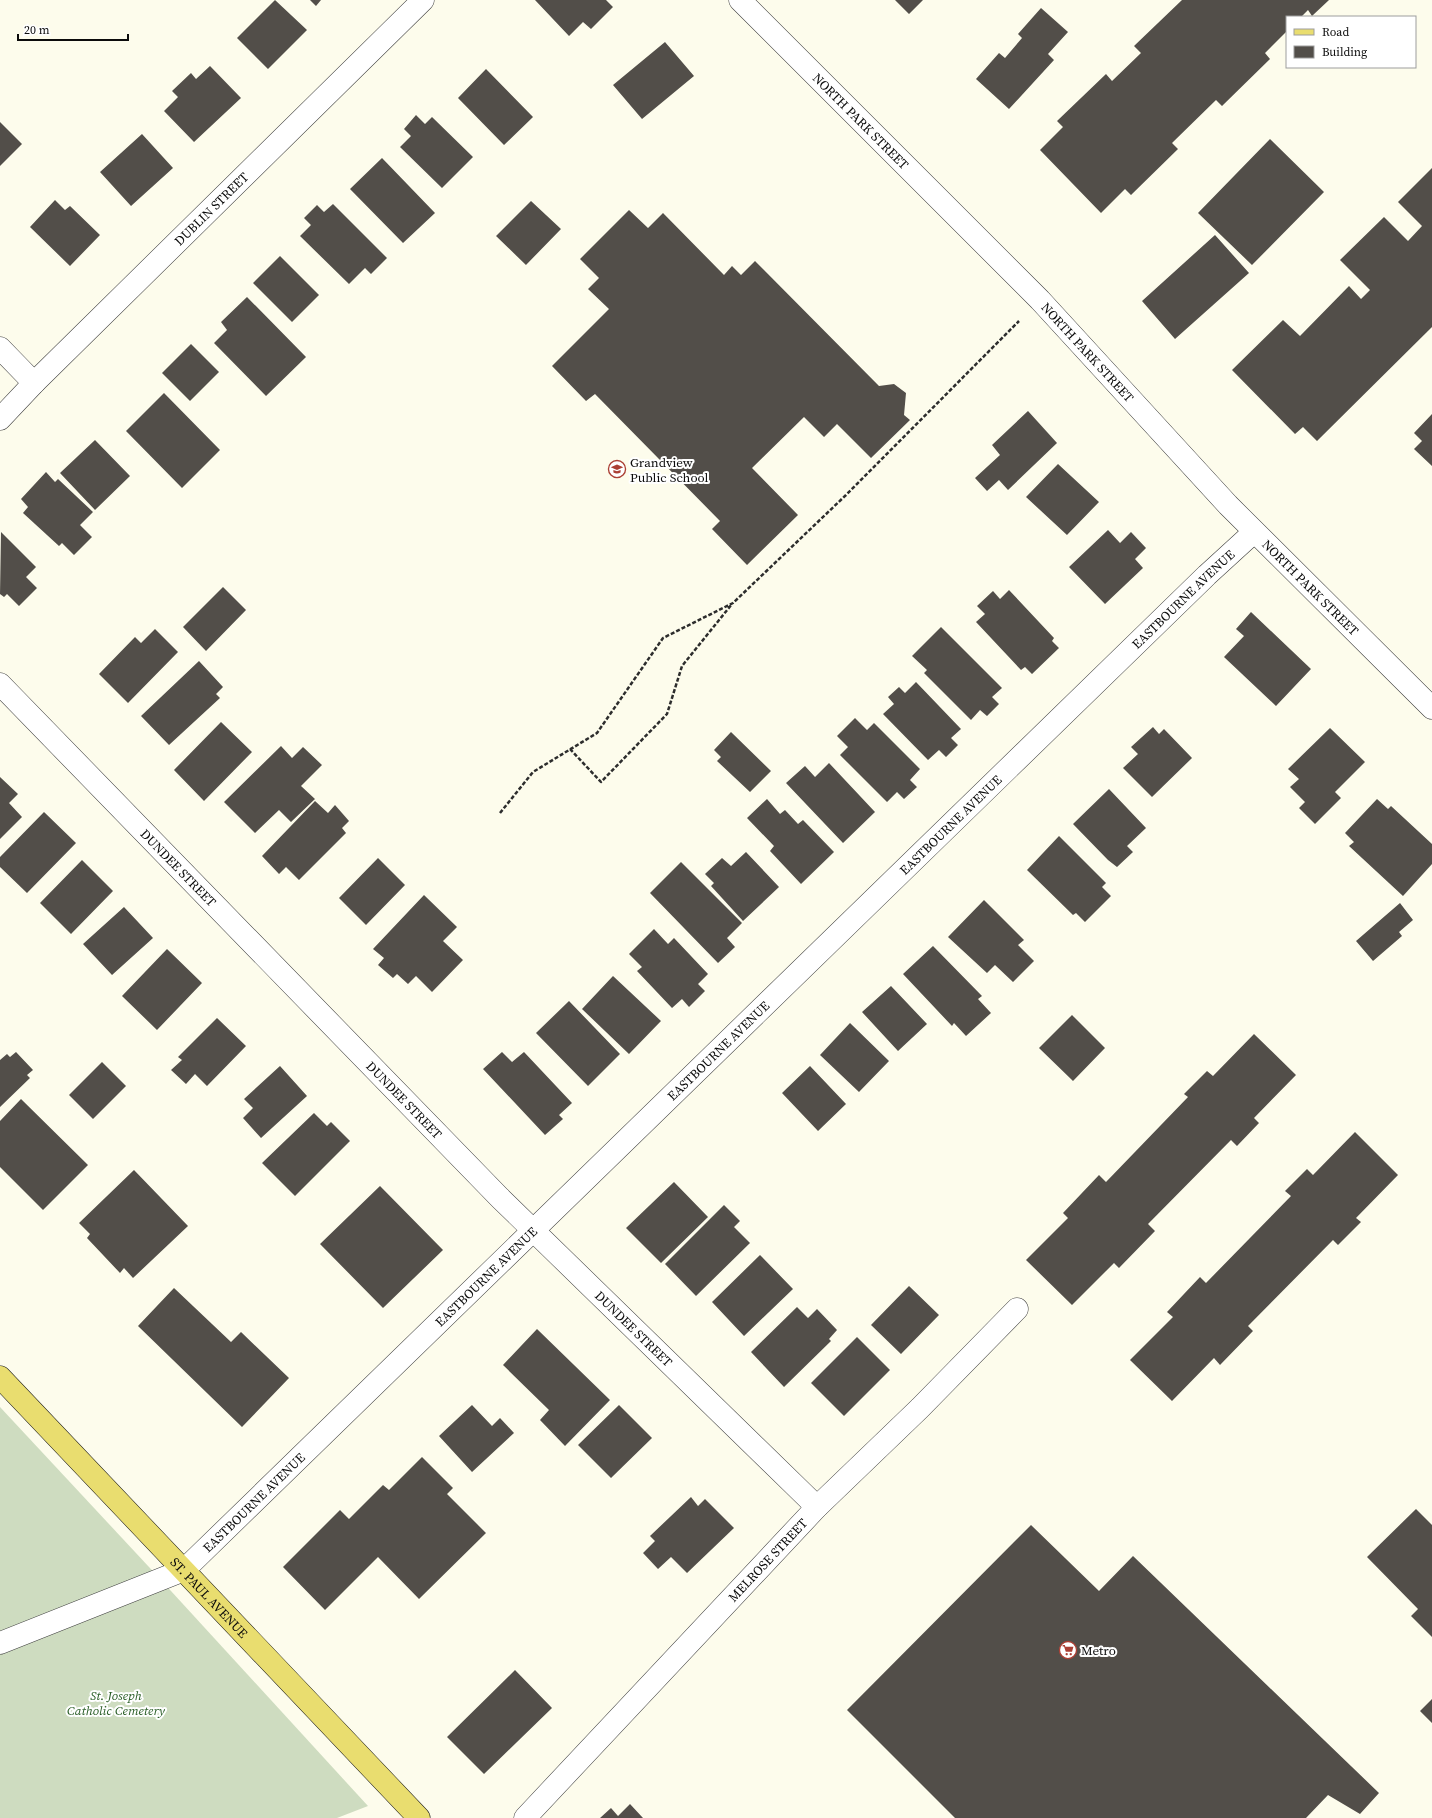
<svg xmlns="http://www.w3.org/2000/svg" width="1432" height="1818" font-family="'Source Serif 4',serif">
<rect width="100%" height="100%" fill="#fdfcec"/>
<path fill="#cedcc0" d="M0,1407l149,160 219,239 -31,12h-337z"/>
<path fill="#524e49" d="M275,0l32,30 -39,39 -31,-31z
M310,0h11l-5,6z
M535,0h71l7,7 -22,22 -8,-7 -14,14z
M895,0h28l-14,14z
M1182,0h147l-17,16 -4,-6 -7,7h-14v14l-22,22 5,6 -48,47 -6,-6 -44,43 6,6 -47,46 -6,-6 -24,24 -61,-63 23,-23 -6,-6 49,-47 6,7 29,-28 -7,-7z
M1041,8l27,24 -20,22 6,6 -45,49 -33,-30 23,-26 6,5 17,-20 -4,-4z
M665,42l29,34 -52,43 -29,-34z
M210,66l31,32 -47,44 -30,-31 14,-14 -6,-6 19,-18 5,6z
M486,69l47,48 -29,28 -46,-47z
M416,115l9,9 7,-7 41,40 -31,31 -42,-41 11,-11 -7,-7z
M0,122l22,22 -22,22z
M142,134l31,34 -42,38 -31,-34z
M1270,139l54,53 -72,73 -54,-52z
M382,158l53,55 -32,30 -53,-54z
M1432,168v159l-115,114 -14,-14 -8,7 -63,-64 51,-50 17,16 49,-50 12,13 9,-9 -30,-30 44,-43 24,24 14,-15 -24,-24z
M55,200l10,10 5,-4 30,29 -30,31 -40,-39z
M531,201l30,28 -35,36 -30,-29z
M333,204l54,54 -16,16 -6,-6 -16,16 -49,-48 11,-11 -7,-7 13,-13 7,7z
M629,210l19,18 15,-15 61,62 8,-9 9,9 14,-14 124,125 15,-2 12,9 -2,22 6,5 -39,38 -34,-34 -13,13 -20,-20 -52,51 46,47 -51,50 -35,-36 8,-8 -125,-127 -9,7 -34,-35 57,-57 -21,-20 11,-11 -19,-19z
M1215,235l34,38 -74,66 -33,-38z
M280,256l39,39 -27,27 -39,-39z
M247,297l59,60 -40,39 -52,-53 13,-13 -6,-8z
M191,344l28,28 -29,29 -28,-28z
M164,393l56,57 -38,38 -56,-57z
M1028,411l29,32 -49,47 -9,-10 -12,11 -12,-13 25,-23 -8,-10z
M1432,414v52l-18,-17 8,-8 -8,-8z
M95,440l35,36 -35,34 -35,-37z
M1058,464l41,38 -32,33 -41,-38z
M46,472l9,10 3,-3 35,33 -13,13 12,12 -18,18 -12,-12 -3,3 -36,-33 5,-6 -7,-8z
M1108,530l12,13 11,-11 15,16 -11,11 8,9 -38,36 -36,-37z
M1,532l35,35 -10,10 11,11 -18,18 -12,-12 -3,3 -4,-3z
M223,587l23,23 -40,41 -23,-24z
M1009,590l45,48 -2,3 7,7 -27,26 -7,-7 -4,3 -45,-48 9,-8 -8,-8 16,-15 7,8z
M1251,612l60,57 -35,37 -52,-49 20,-21 -8,-7z
M941,627l61,61 -10,9 7,7 -12,12 -7,-6 -9,10 -47,-47 3,-3 -15,-14z
M155,629l23,23 -50,51 -29,-29 36,-37 6,6z
M199,661l24,26 -7,7 4,4 -51,47 -28,-29z
M916,682l45,47 -10,9 7,7 -12,12 -7,-7 -11,10 -45,-46 11,-10 -6,-7 11,-10 6,6z
M855,718l12,12 7,-7 46,46 -10,11 7,7 -13,12 -7,-7 -10,10 -47,-47 8,-8 -11,-11z
M221,722l31,30 -48,49 -30,-31z
M1153,727l6,7 5,-5 28,29 -40,39 -29,-29 15,-14 -7,-7z
M1330,728l35,34 -30,30 6,6 -26,26 -16,-16 6,-6 -15,-15 9,-8 -11,-10z
M731,732l40,39 -21,21 -33,-31 4,-4 -7,-7z
M281,746l11,12 11,-11 19,18 -21,21 14,13 -24,23 -12,-12 -24,23 -31,-31z
M829,763l46,49 -32,31 -57,-60 19,-17 10,11z
M0,777l18,17 -9,9 13,14 -22,22z
M1109,789l37,39 -19,18 6,6 -16,15 -9,-7 -35,-36z
M767,799l13,15 5,-4 13,14 5,-4 31,32 -33,32 -31,-33 4,-5 -27,-28z
M1377,799l11,10 3,-3 41,38v20l-29,32 -54,-50 5,-4 -9,-9z
M315,801l13,12 7,-8 14,16 -7,7 4,5 -47,47 -13,-13 -7,7 -17,-18z
M44,812l32,31 -49,50 -27,-26v-10z
M1059,836l47,47 -4,4 9,9 -26,26 -9,-9 -3,2 -46,-45z
M746,852l33,35 -36,34 -32,-35 3,-3 -9,-9 17,-16 9,8z
M378,858l27,27 -39,40 -27,-27z
M82,860l31,31 -42,43 -31,-31z
M681,862l61,61 -15,15 8,9 -17,16 -68,-70z
M424,895l33,32 -14,14 20,19 -31,32 -16,-16 -8,8 -11,-10 -4,4 -15,-13 6,-7 -11,-9z
M984,900l40,40 -6,5 16,16 -21,21 -18,-17 -8,8 -39,-36z
M1400,903l13,17 -14,12 3,4 -29,25 -17,-20z
M124,907l29,31 -41,37 -29,-31z
M654,929l14,15 6,-6 34,36 -10,10 7,7 -16,16 -7,-8 -10,9 -35,-37 5,-4 -13,-13z
M933,946l49,50 -4,3 13,14 -25,23 -12,-13 -2,3 -49,-52z
M167,949l35,34 -45,47 -35,-34z
M613,976l48,45 -32,33 -47,-45z
M891,986l36,38 -29,27 -36,-39z
M569,1001l51,53 -32,32 -52,-53z
M1072,1015l33,33 -32,33 -34,-33z
M217,1018l29,28 -39,40 -12,-12 -9,10 -15,-14 11,-10 -4,-3z
M850,1023l39,38 -30,31 -39,-37z
M1254,1034l42,41 -42,43 5,5 -22,23 -6,-6 -83,84 7,7 -36,37 -5,-5 -42,42 -46,-45 42,-42 -5,-5 36,-38 7,7 82,-85 -4,-3 23,-23 6,5z
M16,1052l17,18 -6,5 3,3 -30,29v-47l7,-6 3,3z
M502,1052l10,10 12,-10 48,51 -13,12 4,4 -18,16 -62,-66z
M102,1062l24,24 -33,33 -24,-24z
M280,1066l27,30 -46,42 -18,-20 10,-10 -9,-9z
M810,1066l36,38 -28,27 -36,-38z
M21,1099l67,66 -45,45 -43,-43v-46z
M314,1113l13,13 4,-4 19,19 -55,55 -33,-33z
M1355,1132l43,43 -42,43 5,4 -23,23 -5,-5 -85,86 5,5 -33,34 -6,-7 -42,43 -42,-41 43,-43 -6,-5 33,-35 6,6 85,-87 -6,-5 22,-22 6,6z
M134,1170l54,56 -55,52 -9,-10 -4,5 -33,-35 3,-4 -11,-11z
M674,1182l34,35 -47,46 -35,-35z
M380,1186l63,64 -60,58 -63,-64z
M724,1205l16,16 -6,6 16,16 -54,53 -31,-32z
M760,1255l33,34 -49,47 -32,-34z
M909,1286l30,29 -38,39 -30,-29z
M174,1288l57,54 10,-10 48,46 -47,49 -104,-101z
M797,1307l11,11 9,-9 20,21 -8,9 2,2 -47,46 -33,-35z
M537,1329l73,71 -45,46 -25,-26 9,-10 -46,-45z
M857,1337l33,33 -46,46 -33,-33z
M472,1405l20,21 8,-8 14,15 -42,39 -33,-36z
M619,1405l33,33 -41,40 -33,-33z
M422,1457l31,31 -6,6 39,39 -67,66 -41,-42 -53,53 -42,-43 57,-57 9,9 34,-34 6,5z
M691,1497l7,9 7,-7 29,29 -47,45 -16,-16 -13,12 -15,-16 12,-12 -5,-5z
M1416,1509l16,16v112l-21,-21 7,-7 -51,-52z
M1031,1525l68,66 34,-35 246,237 -19,21 -32,-19 -22,23h-351l-108,-108z
M515,1670l37,38 -68,66 -37,-37z
M1432,1699v24l-12,-12z
M630,1804l13,14h-43l11,-10 7,8z"/>
<g fill="none" stroke-linecap="round" stroke-linejoin="round">
<g stroke="#3e3e3e" stroke-width="23">
<g id="minor">
<path id="s1" d="M740,0l300,300 188,205 204,203"/>
<path d="M0,348l34,35"/>
<path id="s2" d="M0,419l34,-36 389,-383"/>
<path id="s3" d="M0,684l500,514 317,309"/>
<path id="s4" d="M0,1643l184,-73 1023,-995 47,-43"/>
<path id="s5" d="M525,1818l292,-311 103,-99 97,-99"/>
</g>
</g>
<g stroke="#1c1c1c" stroke-width="23">
<g id="major">
<path id="s6" d="M0,1377l419,441"/>
</g>
</g>
<path stroke="#2d2d2d" stroke-width="2.5" stroke-dasharray="4 2" stroke-linecap="butt" d="M570,749l31,33 66,-68 15,-48 50,-62
M500,813l33,-41 64,-39 66,-95 70,-35 113,-108 173,-174"/>
<use href="#minor" stroke="#fff" stroke-width="22"/>
<use href="#major" stroke="#e9dd6f" stroke-width="22"/>
</g>
<defs>
<g id="school-ring" transform="scale(0.9)"><circle r="9.5" fill="#fff" stroke="#ab3f34" stroke-width="1.5"/><path d="M0-5L7-2L0 1L-7-2ZM-4 1L0 2.5L4 1V4Q0 6-4 4Z" fill="#ab3f34"/></g>
<g id="supermarket-ring" transform="scale(0.9)"><circle r="9.5" fill="#fff" stroke="#ab3f34" stroke-width="1.5"/><path d="M-6-5.5h2.5l.6 2H6L4.5 2H-2.5L-4.4-4H-6ZM-1.5 3.2a1.3 1.3 0 1 0 .1 0ZM3 3.2a1.3 1.3 0 1 0 .1 0Z" fill="#ab3f34"/></g>
</defs>
<g fill-rule="evenodd">
<use href="#school-ring" x="617" y="469"/>
<use href="#supermarket-ring" x="1068" y="1650"/>
</g>
<g text-anchor="middle" stroke-width="4" stroke-linejoin="round" paint-order="stroke">
<g font-size="13" fill="#0b0b0b" stroke="#fff">
<text dy="5" stroke="none"><textPath href="#s1" startOffset="171">NORTH PARK STREET</textPath></text>
<text dy="5" stroke="none"><textPath href="#s2" startOffset="298">DUBLIN STREET</textPath></text>
<text dy="5" stroke="none"><textPath href="#s1" startOffset="495">NORTH PARK STREET</textPath></text>
<text dy="5" stroke="none"><textPath href="#s1" startOffset="819">NORTH PARK STREET</textPath></text>
<text dy="5" stroke="none"><textPath href="#s4" startOffset="1591">EASTBOURNE AVENUE</textPath></text>
<text dy="5" stroke="none"><textPath href="#s4" startOffset="1267">EASTBOURNE AVENUE</textPath></text>
<text dy="5" stroke="none"><textPath href="#s3" startOffset="256">DUNDEE STREET</textPath></text>
<text dy="5" stroke="none"><textPath href="#s4" startOffset="943">EASTBOURNE AVENUE</textPath></text>
<text dy="5" stroke="none"><textPath href="#s3" startOffset="580">DUNDEE STREET</textPath></text>
<text dy="5" stroke="none"><textPath href="#s4" startOffset="619">EASTBOURNE AVENUE</textPath></text>
<text dy="5" stroke="none"><textPath href="#s3" startOffset="904">DUNDEE STREET</textPath></text>
<text dy="5" stroke="none"><textPath href="#s4" startOffset="295">EASTBOURNE AVENUE</textPath></text>
<text dy="5" stroke="none"><textPath href="#s5" startOffset="354">MELROSE STREET</textPath></text>
<text dy="5" stroke="none"><textPath href="#s6" startOffset="304">ST. PAUL AVENUE</textPath></text>
</g>
<g font-size="13" fill="#0b0b0b" stroke="#fff" text-anchor="start">
<text x="630" y="467">Grandview<tspan x="630" dy="15">Public School</tspan></text>
<text x="1081" y="1655">Metro</text>
</g>
<g font-size="13" font-style="italic" fill="#275b24" stroke="#fff">
<text x="116" y="1700">St. Joseph<tspan x="116" dy="15">Catholic Cemetery</tspan></text>
</g>
</g>
<rect x="1286" y="16" width="130" height="52" fill="#ffffff" stroke="#9d9d9d"/>
<rect x="1294" y="29" width="20" height="6" fill="#e9dd6f" stroke="#9d9d9d"/>
<text x="1322" y="36" font-size="12" fill="#0b0b0b">Road</text>
<rect x="1294" y="46" width="20" height="12" fill="#524e49" stroke="#9d9d9d"/>
<text x="1322" y="56" font-size="12" fill="#0b0b0b">Building</text>
<path d="M18 34v6h110v-6" fill="none" stroke="#0b0b0b" stroke-width="2"/>
<text x="24" y="34" font-size="12" fill="#0b0b0b" stroke="#ffffff" stroke-width="3" paint-order="stroke">20 m</text>
</svg>
